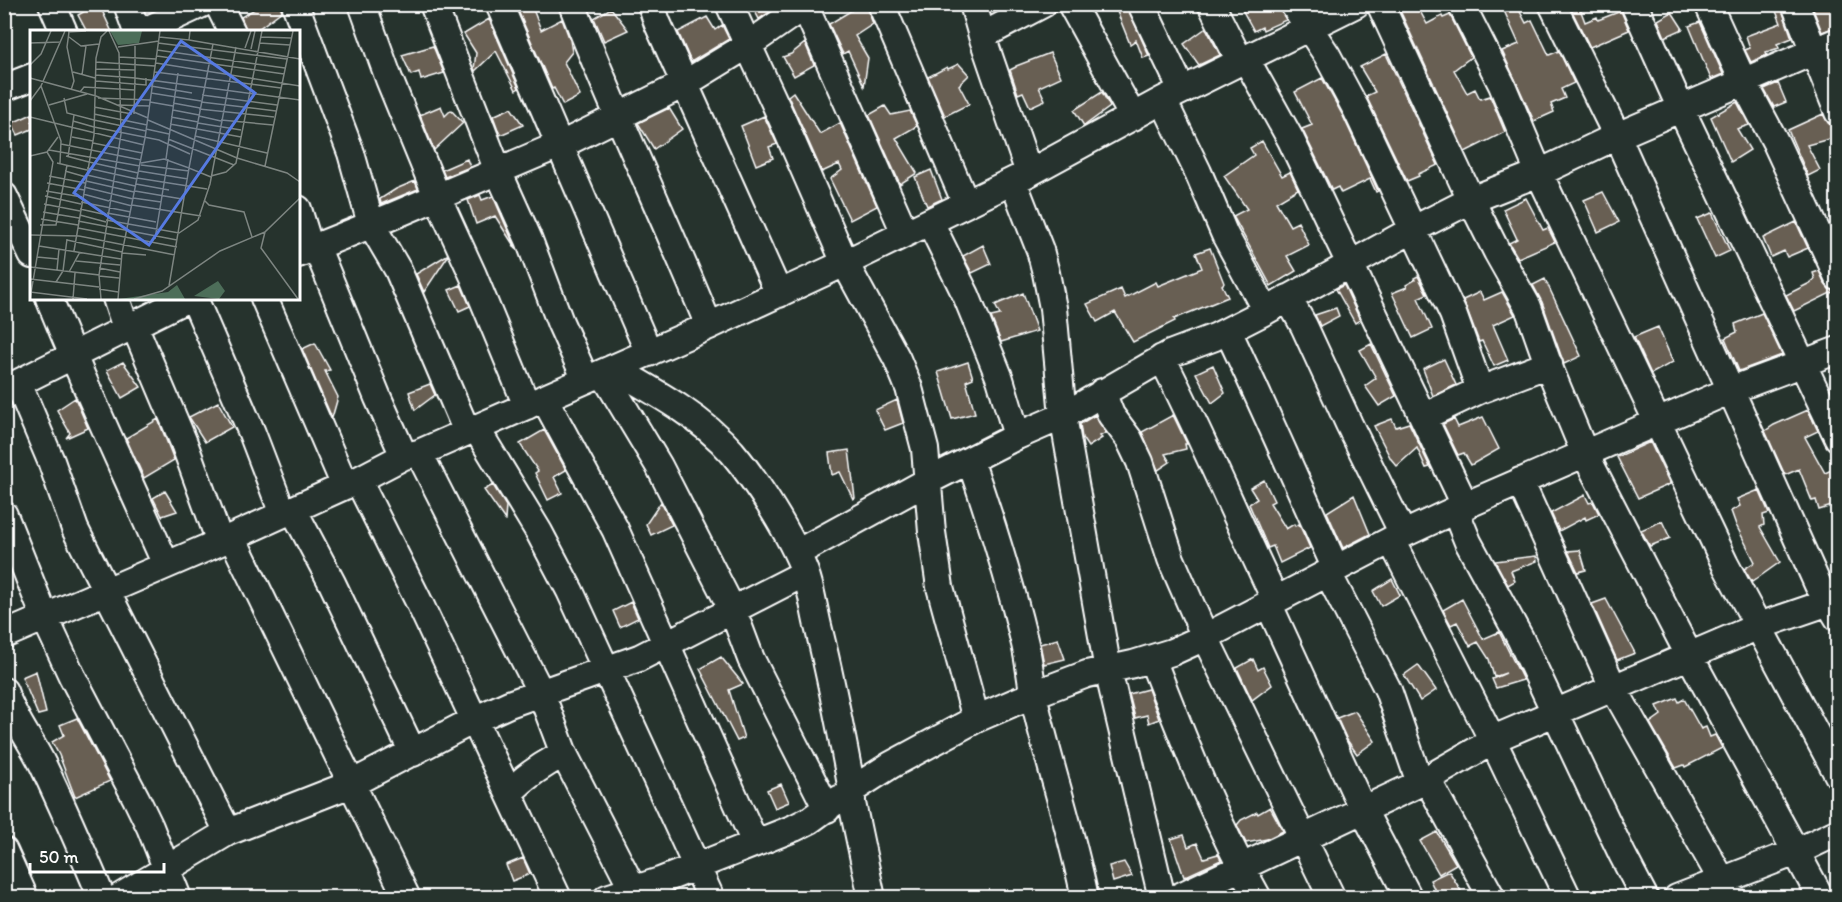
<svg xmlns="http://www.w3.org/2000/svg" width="1842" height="902" font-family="Itim,sans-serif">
<rect width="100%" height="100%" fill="#26332d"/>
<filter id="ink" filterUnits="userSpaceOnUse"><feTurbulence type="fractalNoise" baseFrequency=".0167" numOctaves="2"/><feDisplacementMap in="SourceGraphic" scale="12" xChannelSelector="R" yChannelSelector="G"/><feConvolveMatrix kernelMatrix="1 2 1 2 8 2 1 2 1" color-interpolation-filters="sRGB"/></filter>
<g filter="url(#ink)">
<path fill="#685e53" stroke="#fff" stroke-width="1.5" d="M97,4h2l13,28h-25l-9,-17z
M263,4h17l2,7 -28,21h-7l-6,-15z
M520,4h11l10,26 21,-11 8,21 2,12 -8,10 16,34 -17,9 -9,-17 -2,1 -36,-83z
M751,4h25l1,3 -18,12z
M862,4h4l7,20 -18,12 13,22 -4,28 -16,-35 -5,3 -14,-30z
M1114,4h12l23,52 -6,2 -7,-18 -6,4z
M1239,4h39l8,16 -23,10 -1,-3 -8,4z
M1397,4h19l11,20 15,-8 1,2 7,-3 21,42 -17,13 13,23 8,-4 5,10 10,-3 15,36 -40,20z
M1501,4h15l10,19 6,-3 17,35 10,-4 15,32 -13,6 4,9 -14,6 3,8 -20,9 -32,-70 17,-7z
M1773,4h7l12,34 -15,6 2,4 -13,4 1,3 -16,7 -6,-12 5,-2 -4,-12 35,-13z
M1811,4h27v22l-16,6z
M1579,6l6,16 12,-5 1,3 23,-9 8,19 -39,17 -19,-38z
M611,8l17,22 -24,11 -10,-23z
M1672,12l11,17 -18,8 -7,-17z
M707,17l8,13 7,-5 7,14 -38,23 -13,-30z
M489,19l30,69 -3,2 -20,-39 -21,20 -1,-2 2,-16 -12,-19z
M1700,22l23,52 -12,5 -22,-53z
M1206,28l14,27 -21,10 -15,-21z
M805,43l9,22 -20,11 -11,-19 8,-3z
M433,46l11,27 -23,7 -2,-8 -8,3 -9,-20z
M1050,53l11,24 -22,10 6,13 -15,7 -7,-15 -5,2 -8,-24 6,-3v-1z
M1386,54l52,111 -20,9 1,2 -12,5 -41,-85 9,-4 -15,-25z
M959,64l10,11 -10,10 10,19 -24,12 -17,-39 19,-10 1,2z
M1322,78l21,38 35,75 -2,1 -6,-13 -29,14 -3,-6 -6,3 -30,-61 10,-4 -17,-33z
M1778,83l8,19 -12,5 -10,-18z
M793,92l27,42 20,-11 37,83 -27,14 -20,-41 12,-9 -3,-6 -17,8 -34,-76z
M1102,92l8,15 -26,19 -10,-16z
M1737,102l12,23 -12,4 13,21 -19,12 -20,-45z
M441,106l4,10 6,-6 12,13 -29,27 -14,-35z
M885,106l6,9 19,-4 7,15 -21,12 21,35 -17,11 -31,-69z
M511,108l12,17 -23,10 -7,-19z
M669,108l13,21 -28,20 -16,-26z
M32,114v15l-14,6 -6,-12z
M1823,114l5,9 5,3 4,11 -30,8 13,25 -12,6 -20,-46z
M764,116l13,28 -8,3 4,11 -17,7 -15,-39z
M1262,141l20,35 8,-4 8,17 -22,13 14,24 8,-4 11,23 -22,11 9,15 -25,15 -38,-70 14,-7 -23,-33 30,-21 -4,-7z
M467,159l3,8 -25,10 -3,-7z
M931,170l11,29 -15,7 -12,-29z
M415,181l3,8 -37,15 -1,-5 16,-10z
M1603,192l16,30 -21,10 -14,-32z
M480,195l2,5 11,-4 23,53 -21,-33 -19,8 -8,-24z
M1526,198l17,32 5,-2 7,14 -37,16 -9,-15 8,-4 -14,-30z
M1712,213l18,38 -15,7 -18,-39z
M1796,222l12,26 -21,9 -3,-6 -13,6 -8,-19z
M983,245l8,19 -19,9 -9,-17z
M1210,248l14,35 -2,2 6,12 -54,22 1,2 -42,21 -18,-30 -18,10 -10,-18 34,-15 4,9 31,-16 2,4 44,-18 -6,-15z
M447,255l1,1 -24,36 -8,-18z
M1819,271l6,13 4,5 6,2 -41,20 -8,-16 24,-12 5,-4 -2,-6z
M1418,276l9,18 -9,4 14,31 -19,9 -21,-45 15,-6 -1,-2 9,-5 -1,-2z
M1545,279l36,77 -17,8 -22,-62 -9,-17z
M461,285l9,21 -11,5 -10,-21z
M1344,285l16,35 -5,3 -19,-34z
M1480,292l4,8 18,-8 13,23 -22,10 15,35 -14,6 -12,-25 -3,1 -16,-42z
M1023,293l14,38 -36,11 -10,-25 9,-2 -5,-10z
M1336,308l3,8 -19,10 -5,-11z
M1762,313l20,42 -43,16 -14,-33 12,-6 -2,-8z
M1658,327l15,35 -22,12 -17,-37z
M315,343l15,27 -5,1 13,26 -6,21 -30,-69z
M1371,344l25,52 -17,10 -14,-20 11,-8 -16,-28z
M1444,359l12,26 -23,11 -10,-27z
M123,362l18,25 -19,11 -15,-28z
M968,362l5,16 -7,3 9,32 -23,6 -14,-47z
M1213,365l12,28 -13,10 -16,-30z
M430,384l5,11 -20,15 -6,-18z
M75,398l13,30 -22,10 4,-5 -13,-23z
M897,400l6,23 -18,7 -10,-20z
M218,402l14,25 -27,15 -16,-25z
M1808,410l10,21 -13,6 20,36 13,-6v37l-19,6 -3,-10 -4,1 -13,-32 -14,6 -20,-44 9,-6z
M1095,415l11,18 -6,3 2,2 -14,9 -6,-9 -2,-14z
M1173,415l14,29h-2l1,5 -21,5 5,8 -12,8 -16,-38z
M1483,417l16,32 -28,16 -7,-12 -6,2 -15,-31 11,-5 4,8z
M158,419l16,41 -30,18 -18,-40z
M1392,419l4,8 13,-4 21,44 -4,1 -9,-20 -20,18 -6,-7 -17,-33z
M544,430l22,40 -12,7 8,16 -14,7 -13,-27 3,-2 -18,-27z
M1650,442l20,42 -32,14 -21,-41z
M849,450l6,48 -2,1 -13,-27 -8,3 -3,-22z
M1264,480l10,21 -4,2 16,26 8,-5 1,2 4,-2 11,24 -30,15 -7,-17 -5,2 -19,-44 8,-5 -7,-11z
M493,485l13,21 -1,14 -21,-30z
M1759,490l10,23 -6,2 1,10 -4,2 20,35 -28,20 -8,-13 11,-7 -19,-37 -5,-14 9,-5 -3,-7z
M165,491l12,20 -15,5 -9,-18z
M1354,495l16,39 -27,14 -16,-36z
M1585,495l4,8 4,-1 6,12 -13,6 -1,-3 -26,14 -8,-18z
M661,502l11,23 -21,10 -5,-11z
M1662,521l8,17 -20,8 -9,-16z
M1580,550l6,20 -8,2 -10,-21z
M1536,556l1,5 -26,10 4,10 -7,4 -13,-24z
M1392,579l8,16 -19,11 -8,-15z
M1462,599l21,40 16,-7 24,48 -27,8 -4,-9 14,-6 -12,4 -5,-18 -11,-17 -8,4 -13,-24 -6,3 -8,-15z
M1606,599l29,54 -18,7 -25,-56z
M631,602l7,16 -18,9 -7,-16z
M1058,639l7,20 -21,5 -4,-20z
M721,657l22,27 -14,6 15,48 -7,3 -37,-72z
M1253,659l5,11 5,-3 9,18 -20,15 -15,-32z
M1418,665l18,25 -16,11 -16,-26z
M36,671l10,42 -8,2 -16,-38z
M1148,689l11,30 -10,4 -2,-8 -12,3 -6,-24z
M1677,698l2,4 5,-3 17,30 5,-2 4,10 5,-2 7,13 -37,19 -1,-2 -8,3 -26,-45 11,-8 -4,-9z
M1355,711l20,30 -18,13 -10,-14 -10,-22z
M77,718l33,63 -35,16 -16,-42 -7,-13 12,-7 -4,-10z
M781,784l8,18 -14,6 -8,-18z
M1270,807l13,24 -16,8 -21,4 -9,-18 4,-5 16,-8 1,2z
M1437,832l19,32 -17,10 -19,-33z
M1184,835l4,12 9,-4 7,15 14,-4 3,6 -37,17 -13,-38z
M523,858l7,16 -18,7 -6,-16z
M1124,862l8,14 -19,6 -4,-16z
M1449,871l12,20 -14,6h-9l-8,-17z"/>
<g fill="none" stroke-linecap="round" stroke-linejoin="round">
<g stroke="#fff" stroke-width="30">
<path id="minor" d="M52,4l12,28
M127,4l10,28
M218,4l14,28
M295,4l56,149 20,71 27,46 69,162
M362,4l27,75 48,117 36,79 54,131
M433,4l65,167 31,69 31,82 26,58
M499,4l150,349
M572,4c42,109 93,214 137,322
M651,4l6,18 122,272
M729,4l54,117 62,142 52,96 12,29 16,61 7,83 8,55 36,132
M804,4l101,229
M881,4l85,200
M973,4l9,32 47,137
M1071,4l62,113
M1141,4l41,86
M1211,4l29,57
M1293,4l34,51 29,54 97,205 27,76
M1380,4l91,196 26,52 31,55 23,65 34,82 104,201 132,243
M1461,4l41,81 37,88 186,391 113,211
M1552,4l65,132 201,449 20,33
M1634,4l47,105 157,329
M1708,4l35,77 33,62 62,134
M1795,4l43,108
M142,32l60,-28
M982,36l61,-32
M1246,59l45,81 174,365
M4,88l28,-11
M1163,100l35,72 27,63 41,76
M1013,181l27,69 6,23 7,35 10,108 45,254 54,228
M4,196l28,59
M298,209l12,39
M930,222l36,73 34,84 17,57
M316,246l62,152 26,58
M298,254l92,-37 183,-78 113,-56 62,-38 59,-41
M49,298c36,90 78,178 117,267
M116,298l10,30
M194,298l58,135 31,81
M264,298l81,188
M1288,298l16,28 45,98 54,110
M134,325l50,118 36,99
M1228,331c37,78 72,159 108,238
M1162,358c41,80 75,162 114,243
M613,368c42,24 87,48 119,84 26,31 59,83 73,120 7,18 9,39 14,58 13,53 23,106 33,160l39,-25 85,-46 58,-25 53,-20 46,-10 39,-12 33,-15 186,-97 64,-30 276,-120 107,-40
M603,373l56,93 74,145 18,48 76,150
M18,383l33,78 24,68 153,303
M4,390l184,-92
M1102,392l9,23 18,24 11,23 31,97 34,78 127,261
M544,398l71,131 140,314
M1423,417l57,-27 69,-26
M476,428l63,104 31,59 141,307
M419,453l122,240 23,61
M970,460c21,60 40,121 55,184 5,21 6,42 11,63 15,64 36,126 49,191
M358,480l62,124 138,294
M1520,481l93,206 119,211
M293,509l39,74 81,170
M1455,510l13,32 52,96 102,216 23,44
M4,515l41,103 27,58 64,122 14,29 28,71
M232,537l175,361
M1391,540l102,201 75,157
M797,553l131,-72 89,-45 46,-20 107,-62 45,-17 51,-26 146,-81 59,-30 68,-27 78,-37 221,-95
M1328,573l60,117 32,93
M1269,605l94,205 46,88
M4,635l228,-98 126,-57 46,-24 15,-3 290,-127 136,-63 184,-90 134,-73 193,-96
M1152,659c32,81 63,163 106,239
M4,691c10,29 26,48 39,74 21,44 40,88 59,133
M1427,779l65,119
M852,790v13l20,95
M510,792c17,-17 33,-28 54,-38l69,135
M4,851l21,47
M118,898l110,-66 123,-48 123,-64 35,-16 130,-46 166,-85
M607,898l53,-17 134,-53 16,-8 29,-21
M1176,898l244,-115 85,-49 254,-108 79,-27
M1677,898l119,-46 42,-20"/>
</g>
<use href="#minor" stroke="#26332d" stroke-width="26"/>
</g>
</g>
<g transform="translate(30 30)">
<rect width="270" height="270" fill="#26332d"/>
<path d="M80,1h32l-3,12 -21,2zM188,251l7,10 -6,8 -25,-3zM147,255l8,14h-66l49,-7z" fill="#4d6e59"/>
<path fill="none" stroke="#7d8581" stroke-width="1.5" d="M38,2l18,-1M39,2l-2,15 7,34 -3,9M39,7l12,9 18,-2M129,7l30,3 1,-9M231,7l30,1M159,10l111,19M0,13l31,-1M128,13l129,16M229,13l31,2M88,17l41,-6M215,18l6,-17M221,19l4,-18M127,20l128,18M127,26l127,18M89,27l37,2M66,32l59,4M126,33l144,23M0,35l11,-11 10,-23M66,39l39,1v-24M105,40v8l165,22M43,42l22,6M125,42l126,16M52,45l4,-29M65,45l40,3 -1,36M0,48l66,18 52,22M66,51l50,4v-7M121,56l41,7M50,62l4,-5 51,3M121,63l50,8M172,65l75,10M34,68l3,15 27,7M68,68l52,2M0,71l11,-15M120,72l23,4M171,72l75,9M143,73l27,5M19,75l38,-11M88,75l32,1M64,77l38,7M169,79l75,8M143,80l26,5M64,84l53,11M169,86l22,5M0,87l114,28M141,87l27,5M64,90l52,11M118,90l89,38 50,15 13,9M191,90l52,5M43,91l21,6M168,93l43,7M140,94l71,13M64,97l65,13 31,14M116,99l23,5M165,106l72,17M42,107l21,4M138,109l66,26M63,113l49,10M31,114l80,16M19,120l91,16M0,126l17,-4 11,-15M36,126l23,6M38,127l6,-42M136,129l12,-86M59,132l49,11M27,133l30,7M30,133l1,-22 -20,-55 24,-55M111,133l23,-4 25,9 24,-124M111,135l48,6M235,136l28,-135M57,138l50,11M35,141l21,6M109,141l49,8M57,145l26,6M19,146l36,7M181,146l15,-4 10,-9 26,-132M107,148l70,11M56,151l48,11M83,151l22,5M17,153l37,7M106,154l33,6M54,157l49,12M16,161l36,6M105,161l47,8M53,164l26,7M15,166l36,8M103,168l28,4M79,170l23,6M174,170l5,5 35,7 8,25M51,172l50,10M14,174l36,7M102,175l69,11M50,179l27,6M13,182l36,6M77,183l49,9M50,185l26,7M11,189l37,6M76,190l73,13 19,-13 12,-36 26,-137M48,191l99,19M10,195h16l11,-60M48,198l99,19M0,205l49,1 96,19M125,209l13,-80M37,210l55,12M9,216l82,13M44,221l20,-116 2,-77 5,-21 6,-6M92,223l24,2M7,227l21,2M46,231l44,4M0,237l69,8 2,24M69,238l21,4M27,240l2,-21M39,242l11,-20M69,245l22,-141 -2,-81 -10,-22M69,246l20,2M0,249l69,8M26,252l7,-11 4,-32M139,256l20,-118 22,9M69,259l19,3M0,262l57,7M0,269l23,-137 -6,-10M43,269l2,-26M88,269l4,-46 23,-115 15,-107M104,269l28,-8 58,-40 45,-19M268,269l-37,-51 4,-16 35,-34"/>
<path fill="#567ae2" fill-opacity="0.15" stroke="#567ae2" stroke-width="3" d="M151,11l74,52 -106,152 -75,-52z"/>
<rect width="270" height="270" fill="none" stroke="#fff" stroke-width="3"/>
</g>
<rect width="1842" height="902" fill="none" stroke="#26332d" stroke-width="24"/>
<rect x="12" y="12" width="1818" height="878" fill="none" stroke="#fff" stroke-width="2" filter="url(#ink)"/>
<path d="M30 863v9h134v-9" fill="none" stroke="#ffffff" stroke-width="3"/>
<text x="39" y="863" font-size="18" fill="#ffffff" stroke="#26332d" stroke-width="4.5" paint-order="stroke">50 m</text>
</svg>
